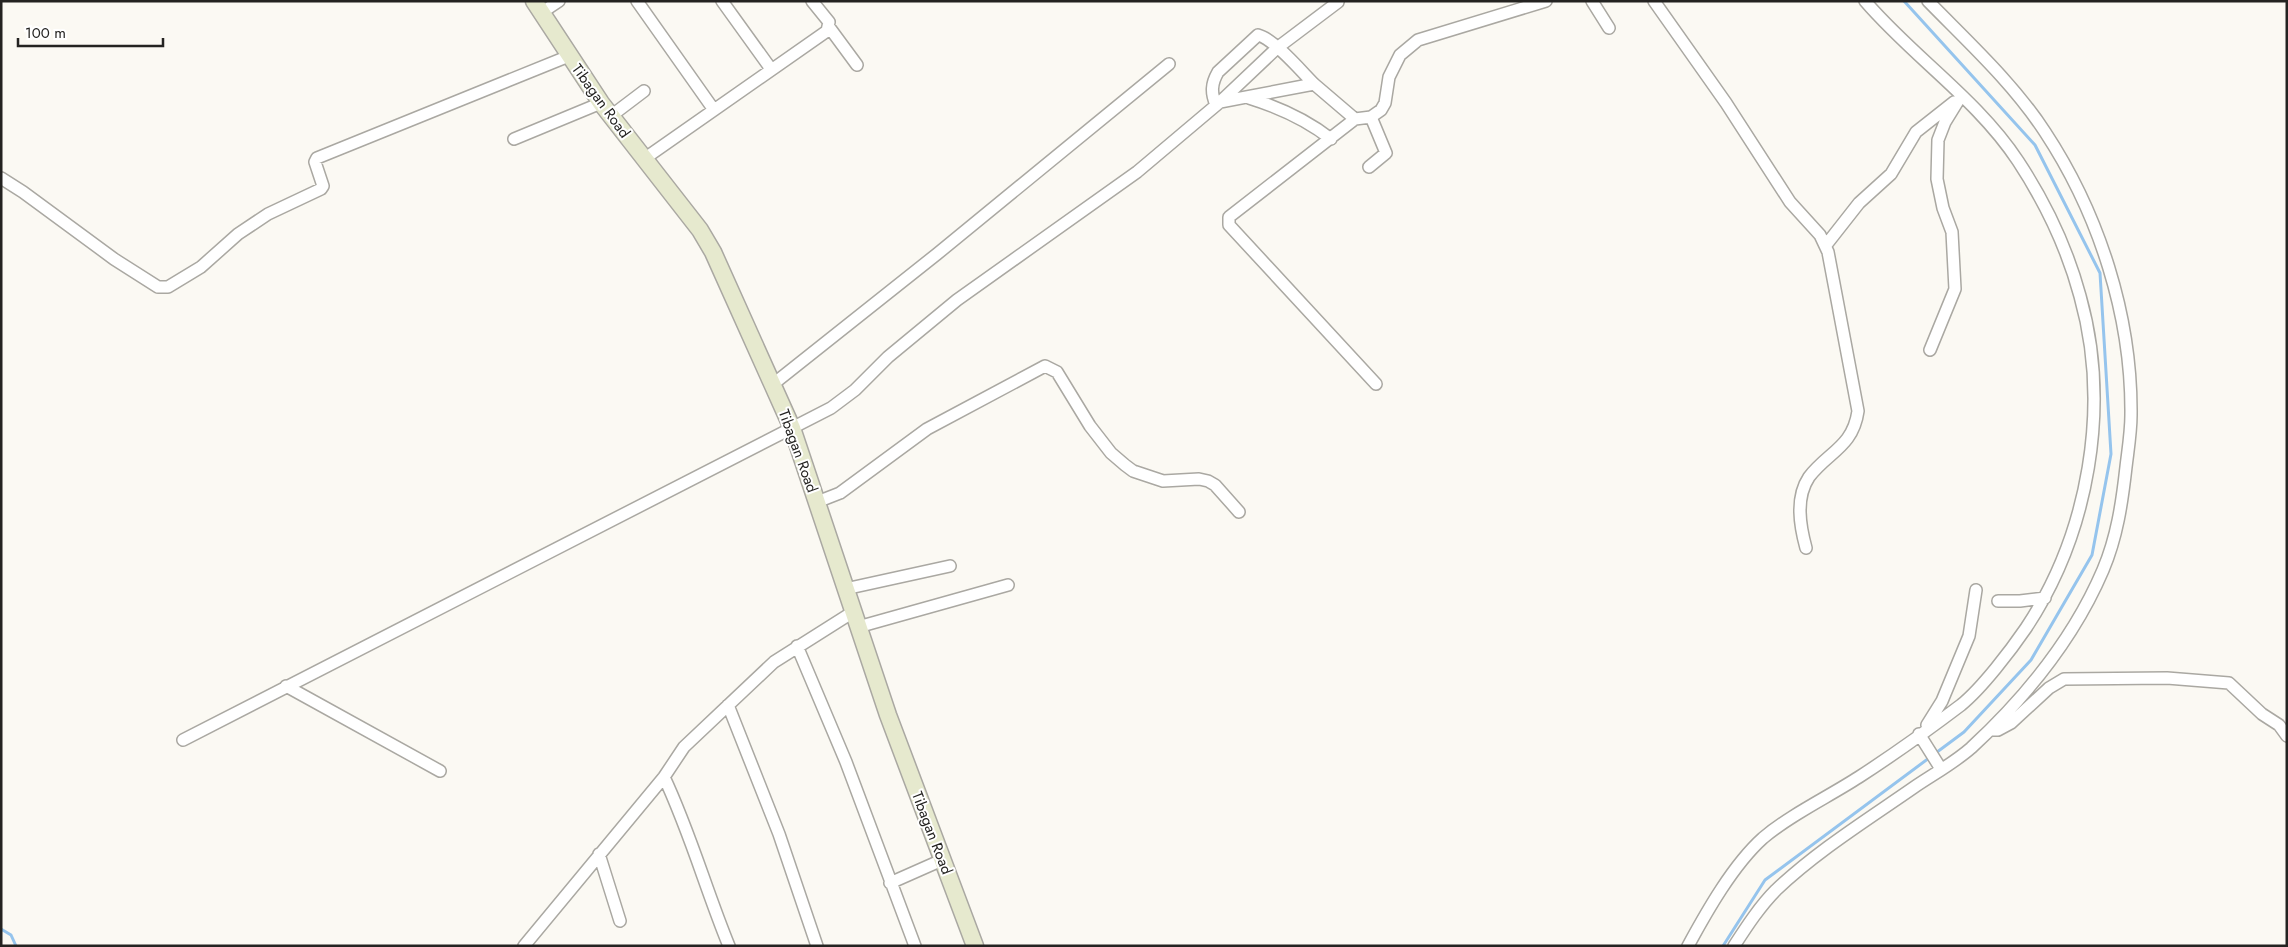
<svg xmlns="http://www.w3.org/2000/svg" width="2288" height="947" font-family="Jost,sans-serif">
<rect width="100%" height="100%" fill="#fbf9f3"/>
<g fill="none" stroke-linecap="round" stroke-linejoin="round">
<path stroke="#95c4ed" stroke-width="3" d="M1,929l10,6 5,11
M1723,946l42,-66 199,-148 67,-72 61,-105 19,-101 -11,-181 -65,-128 -131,-144"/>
<g stroke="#aaa8a2" stroke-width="14">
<path id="street" d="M637,1l77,109
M722,1l49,68
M1592,1l17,27
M1654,1l72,102 64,99 30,33 8,17 30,159c-5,36 -30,41 -49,66 -14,21 -9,49 -3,71
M541,13l18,-12
M829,27l28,38
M1249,98c29,9 58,22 82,41
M1220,102l57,-54 61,-46
M1216,105c-5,-12 -5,-21 2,-33l40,-37c16,4 43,36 56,49
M611,116l33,-25
M1355,119l-126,98v8l147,159
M514,139l87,-36
M644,159l183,-128 2,-9 -17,-21
M1369,167l17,-14 -15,-36
M1,178l22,14 91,67 44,28h10l33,-20 37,-33 30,-20 53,-25 2,-3 -8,-24 2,-4 252,-102
M1826,245l33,-42 32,-29 25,-42 38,-30
M1930,350l25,-61 -3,-57 -9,-24 -6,-29 1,-39 7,-18 16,-26
M772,385l165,-131 232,-190
M817,502l23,-9 87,-64 118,-63 12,6 33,54 21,27 14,12 8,6 30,10 36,-2 9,2 7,4 24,27
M845,589l105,-23
M1998,601h22l25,-3
M858,627l150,-42
M797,646l49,116 69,184
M286,686l154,85
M728,705l51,129 38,112
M1927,725l15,-24 27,-65 7,-46
M1990,730h8l13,-7 38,-35 15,-9 103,-1 62,5 33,31 17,11 8,11
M1919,734l22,35
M183,740l648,-332 24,-18 33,-33 69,-57 180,-128 83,-70 94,-18 41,35 16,-2 10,-7 4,-7 4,-26 11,-22 18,-15 128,-39
M664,777c26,55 42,113 65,169
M599,854l21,67
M890,883l52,-23
M524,946l140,-169 20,-30 90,-85 79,-50
M1688,946c19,-35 45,-81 75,-108 27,-23 65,-41 96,-61 34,-22 69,-47 102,-72 21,-17 50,-55 65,-77 63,-95 85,-222 54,-332 -13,-48 -35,-94 -62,-135 -41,-62 -105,-104 -153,-160
M1734,946c13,-20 26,-40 42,-56 41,-39 91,-70 137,-102 19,-13 41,-25 58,-40 54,-50 103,-110 132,-178 14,-33 19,-67 23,-103 2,-17 5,-35 5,-52 1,-99 -32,-201 -86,-283 -32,-49 -76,-89 -117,-131"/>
</g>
<g stroke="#aaa8a2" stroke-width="19">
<path id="secondary" d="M534,1l67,102 99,127 13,22 79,176 96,287 87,231"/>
</g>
<use href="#street" stroke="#fff" stroke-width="11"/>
<use href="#secondary" stroke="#e6e9ce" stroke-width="16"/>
</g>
<g text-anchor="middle" stroke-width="4" stroke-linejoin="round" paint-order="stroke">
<g font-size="15" fill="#242321" stroke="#fff">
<text transform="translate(601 101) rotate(54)" y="5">Tibagan Road</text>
<text transform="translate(798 451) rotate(70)" y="5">Tibagan Road</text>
<text transform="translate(932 833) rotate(69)" y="5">Tibagan Road</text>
</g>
</g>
<rect width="2288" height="947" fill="none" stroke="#242321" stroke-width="5"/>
<path d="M18 38v8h145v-8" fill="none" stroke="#242321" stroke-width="2.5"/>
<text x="25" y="38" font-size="15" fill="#242321" stroke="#ffffff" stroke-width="4" paint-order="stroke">100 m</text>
</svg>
